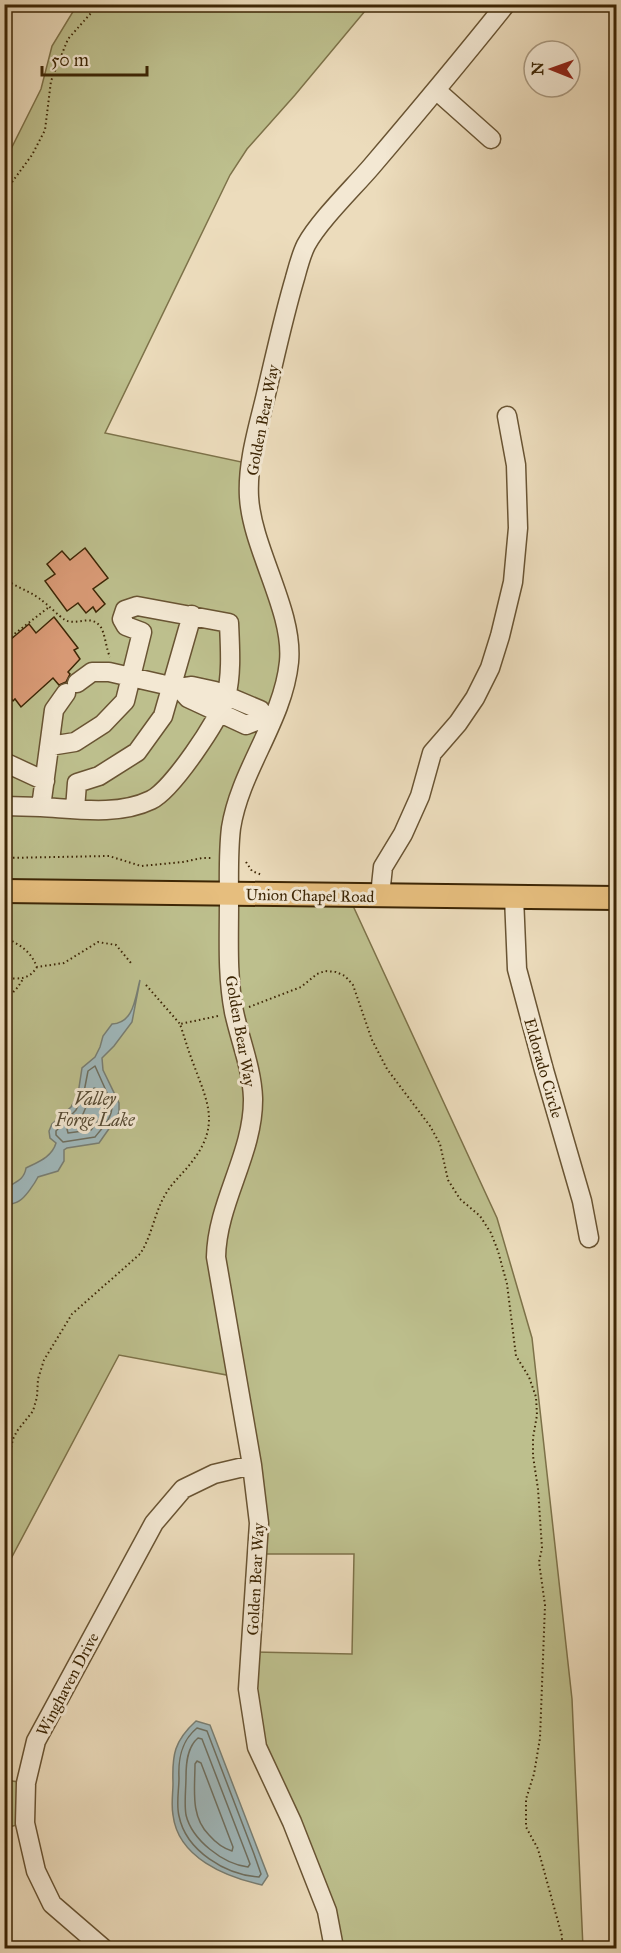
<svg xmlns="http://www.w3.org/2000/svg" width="621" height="1953" font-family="'IM FELL Great Primer',serif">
<rect width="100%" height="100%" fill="#ecdcbc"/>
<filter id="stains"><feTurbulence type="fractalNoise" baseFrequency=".00333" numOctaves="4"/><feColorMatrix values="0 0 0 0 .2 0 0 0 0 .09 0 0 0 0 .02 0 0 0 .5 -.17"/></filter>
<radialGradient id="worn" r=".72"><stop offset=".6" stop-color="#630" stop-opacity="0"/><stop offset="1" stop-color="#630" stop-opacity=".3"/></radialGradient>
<path fill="#bdbf8d" stroke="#7d7249" stroke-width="1.5" d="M77,5h293l-75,90 -48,54 -17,26 -125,258 146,31 -2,15 40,181 -45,122 -15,112 119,1 149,323 35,120 40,361 11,249h-249l-77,-201 -6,-95 101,2 2,-100h-97l-20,-177 -118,-22 -114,215v-1409l36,-72 11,-43z
M5,1780l21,3 -1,40 -20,5z"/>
<path fill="#9fb8bc" stroke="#787e73" stroke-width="1.5" d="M140,980l-8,42 -18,24 -12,12 1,12 16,33v9l-6,11 -14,20 -32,5 -3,2v11l-6,10 -20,6c-3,6 -13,21 -19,24 -4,3 -10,3 -14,5v-17c9,-7 19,-8 21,-21 12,-6 26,-11 30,-25l-6,-5 -1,-7 3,-7 19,-17 7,-13 4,-26 13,-11 5,-10 3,-11 9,-12c22,-1 23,-26 28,-44z
M196,1721l14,4 58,151 -6,9c-36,-8 -84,-27 -89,-70 -2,-10 0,-22 0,-32 -1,-28 1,-42 23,-62z"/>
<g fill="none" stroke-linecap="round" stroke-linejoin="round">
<path stroke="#6e6f60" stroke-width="1.5" d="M95,1066l17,38c1,13 -9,23 -17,33l-32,5 -7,-7v-4l20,-21 7,-13 5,-26z
M94,1088l3,1 8,17 -3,10 -11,14 -23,3 -1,-4 16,-15z
M197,1728l10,3 47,123 7,20 -2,3c-33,-2 -73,-26 -80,-61 -3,-12 0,-26 0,-38 -1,-19 2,-37 18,-50z
M198,1738l4,1 45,117 3,8 -2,3c-25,-3 -56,-27 -62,-52 -2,-12 0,-26 0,-38 0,-13 1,-30 12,-39z
M197,1761l4,2 32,84 -1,4c-10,-3 -16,-8 -23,-16 -19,-19 -14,-46 -14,-71z"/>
</g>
<path fill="#da9b77" stroke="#3d2605" stroke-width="1.5" d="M85,548l23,30 -15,11 12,15 -9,8 -3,-5 -7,6 -8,-10 -11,8 -22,-30 10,-7 -8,-10 15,-13 8,9z
M54,617l24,31 -4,2 6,9 -12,13 2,2 -4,8 -7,3 -6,-7 -32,29 -6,-8 -2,2 -9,-11v-45l25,-21 7,9z"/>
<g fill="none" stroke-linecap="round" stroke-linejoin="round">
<g stroke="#695433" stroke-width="21">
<path id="minor" d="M436,90l55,49
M77,683l15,-11h17l70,16 13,-2 23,5 45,19 -1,10
M179,688l9,10 58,27 13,-5 10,5
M4,762l41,19
M4,806l37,1 13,-97 12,-17
M41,807c35,2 77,9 110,-7 21,-10 68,-80 75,-103 6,-23 4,-50 3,-74l-92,-17 -12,4 -3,9 4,7 16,6 -17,69 -22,23 -28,18 -25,4
M75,809l2,-26 22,-7 38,-24 26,-36 29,-101
M380,895l3,-28 20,-33 17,-38 12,-43 26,-30 17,-25 15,-30 10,-32 13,-54 5,-54 -2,-63 -9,-49
M514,897l3,72 27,101 38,131 7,37
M103,1948l-51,-44 -16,-33 -11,-48 1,-40 10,-42 118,-218 29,-34 31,-15 38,-9
M334,1948l-7,-37 -35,-89 -35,-75 -9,-58 11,-166 -7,-58 -36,-208c1,-55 38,-104 37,-159 -1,-29 -13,-58 -19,-86 -7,-36 -5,-73 -5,-109 0,-25 -1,-50 2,-75 9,-58 52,-107 58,-166 5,-51 -37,-113 -40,-165 -2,-36 10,-72 18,-107 9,-38 17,-75 28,-112 3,-11 6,-23 11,-33 13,-24 46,-56 65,-78 46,-54 91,-108 135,-163"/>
</g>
<g stroke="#3d2605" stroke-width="26">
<path id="major" d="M4,891l612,7"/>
</g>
<path stroke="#3d2605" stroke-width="2" stroke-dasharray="1.5 3" stroke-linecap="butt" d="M4,193l28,-38 13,-25 6,-49 17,-42 31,-35
M4,578c11,9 24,12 36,21 7,5 19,17 25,21 12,6 25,-6 35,6 5,6 6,23 10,31
M4,642l45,-35
M4,858l105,-2 32,10 42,-4 19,-4h11
M246,862l6,9 10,4
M4,937c16,8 26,13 33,30l27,-4 34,-21 18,3 15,18
M4,978c15,1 25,2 33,-11
M146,985l34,39
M4,1002l14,-15 5,-8
M249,1007l52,-20 16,-13 8,-3 11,1 9,4 8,9 19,55 15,29 43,57 10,18 8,36 12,19 20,17 11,17 7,18 9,33 9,72 13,21 7,20 1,18 -4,23v18l5,33 4,59 -3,14 6,43 -5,133 -6,36 -8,25v28l12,22 24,87v12
M4,1478l9,-39 4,-8 16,-20 4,-14 1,-18 6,-19 28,-46 68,-60c12,-18 14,-40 25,-59 8,-14 20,-23 29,-36 25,-34 14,-56 1,-91 -6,-15 -10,-29 -15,-44l38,-8"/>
<use href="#minor" stroke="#f3e8d3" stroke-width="18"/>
<use href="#major" stroke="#e6be7e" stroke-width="22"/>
</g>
<g text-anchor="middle" stroke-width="6" stroke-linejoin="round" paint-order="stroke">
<g font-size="16" fill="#3d2605" stroke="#f3e8d3">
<text transform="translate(262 420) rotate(-79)" y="6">Golden Bear Way</text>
<text transform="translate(310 895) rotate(1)" y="6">Union Chapel Road</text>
<text transform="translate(241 1031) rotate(80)" y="6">Golden Bear Way</text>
<text transform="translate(544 1068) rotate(74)" y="6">Eldorado Circle</text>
<text transform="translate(255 1579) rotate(-87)" y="6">Golden Bear Way</text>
<text transform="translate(67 1684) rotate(-62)" y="6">Winghaven Drive</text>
</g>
<g font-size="18" font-style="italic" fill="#564a33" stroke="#f3e8d3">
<text x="95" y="1105">Valley<tspan x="95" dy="21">Forge Lake</tspan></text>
</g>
</g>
<rect width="621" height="1953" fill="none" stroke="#ecdcbc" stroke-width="24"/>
<rect x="6" y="6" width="609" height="1941" fill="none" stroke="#3d2605" stroke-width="3"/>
<rect x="12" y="12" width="597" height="1929" fill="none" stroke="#3d2605" stroke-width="1.5"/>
<g transform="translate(552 69) rotate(271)"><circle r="28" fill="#f3e8d3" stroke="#aa9a81" stroke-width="1.5"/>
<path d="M0-4.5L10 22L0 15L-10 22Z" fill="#8f2418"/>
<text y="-9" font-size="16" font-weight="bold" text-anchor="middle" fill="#3d2605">N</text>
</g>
<path d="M42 66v9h105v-9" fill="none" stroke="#3d2605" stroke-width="3"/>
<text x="51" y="66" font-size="18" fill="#3d2605" stroke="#f3e8d3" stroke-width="4.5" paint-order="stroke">50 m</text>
<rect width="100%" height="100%" filter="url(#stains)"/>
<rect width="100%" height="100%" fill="url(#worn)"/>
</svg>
